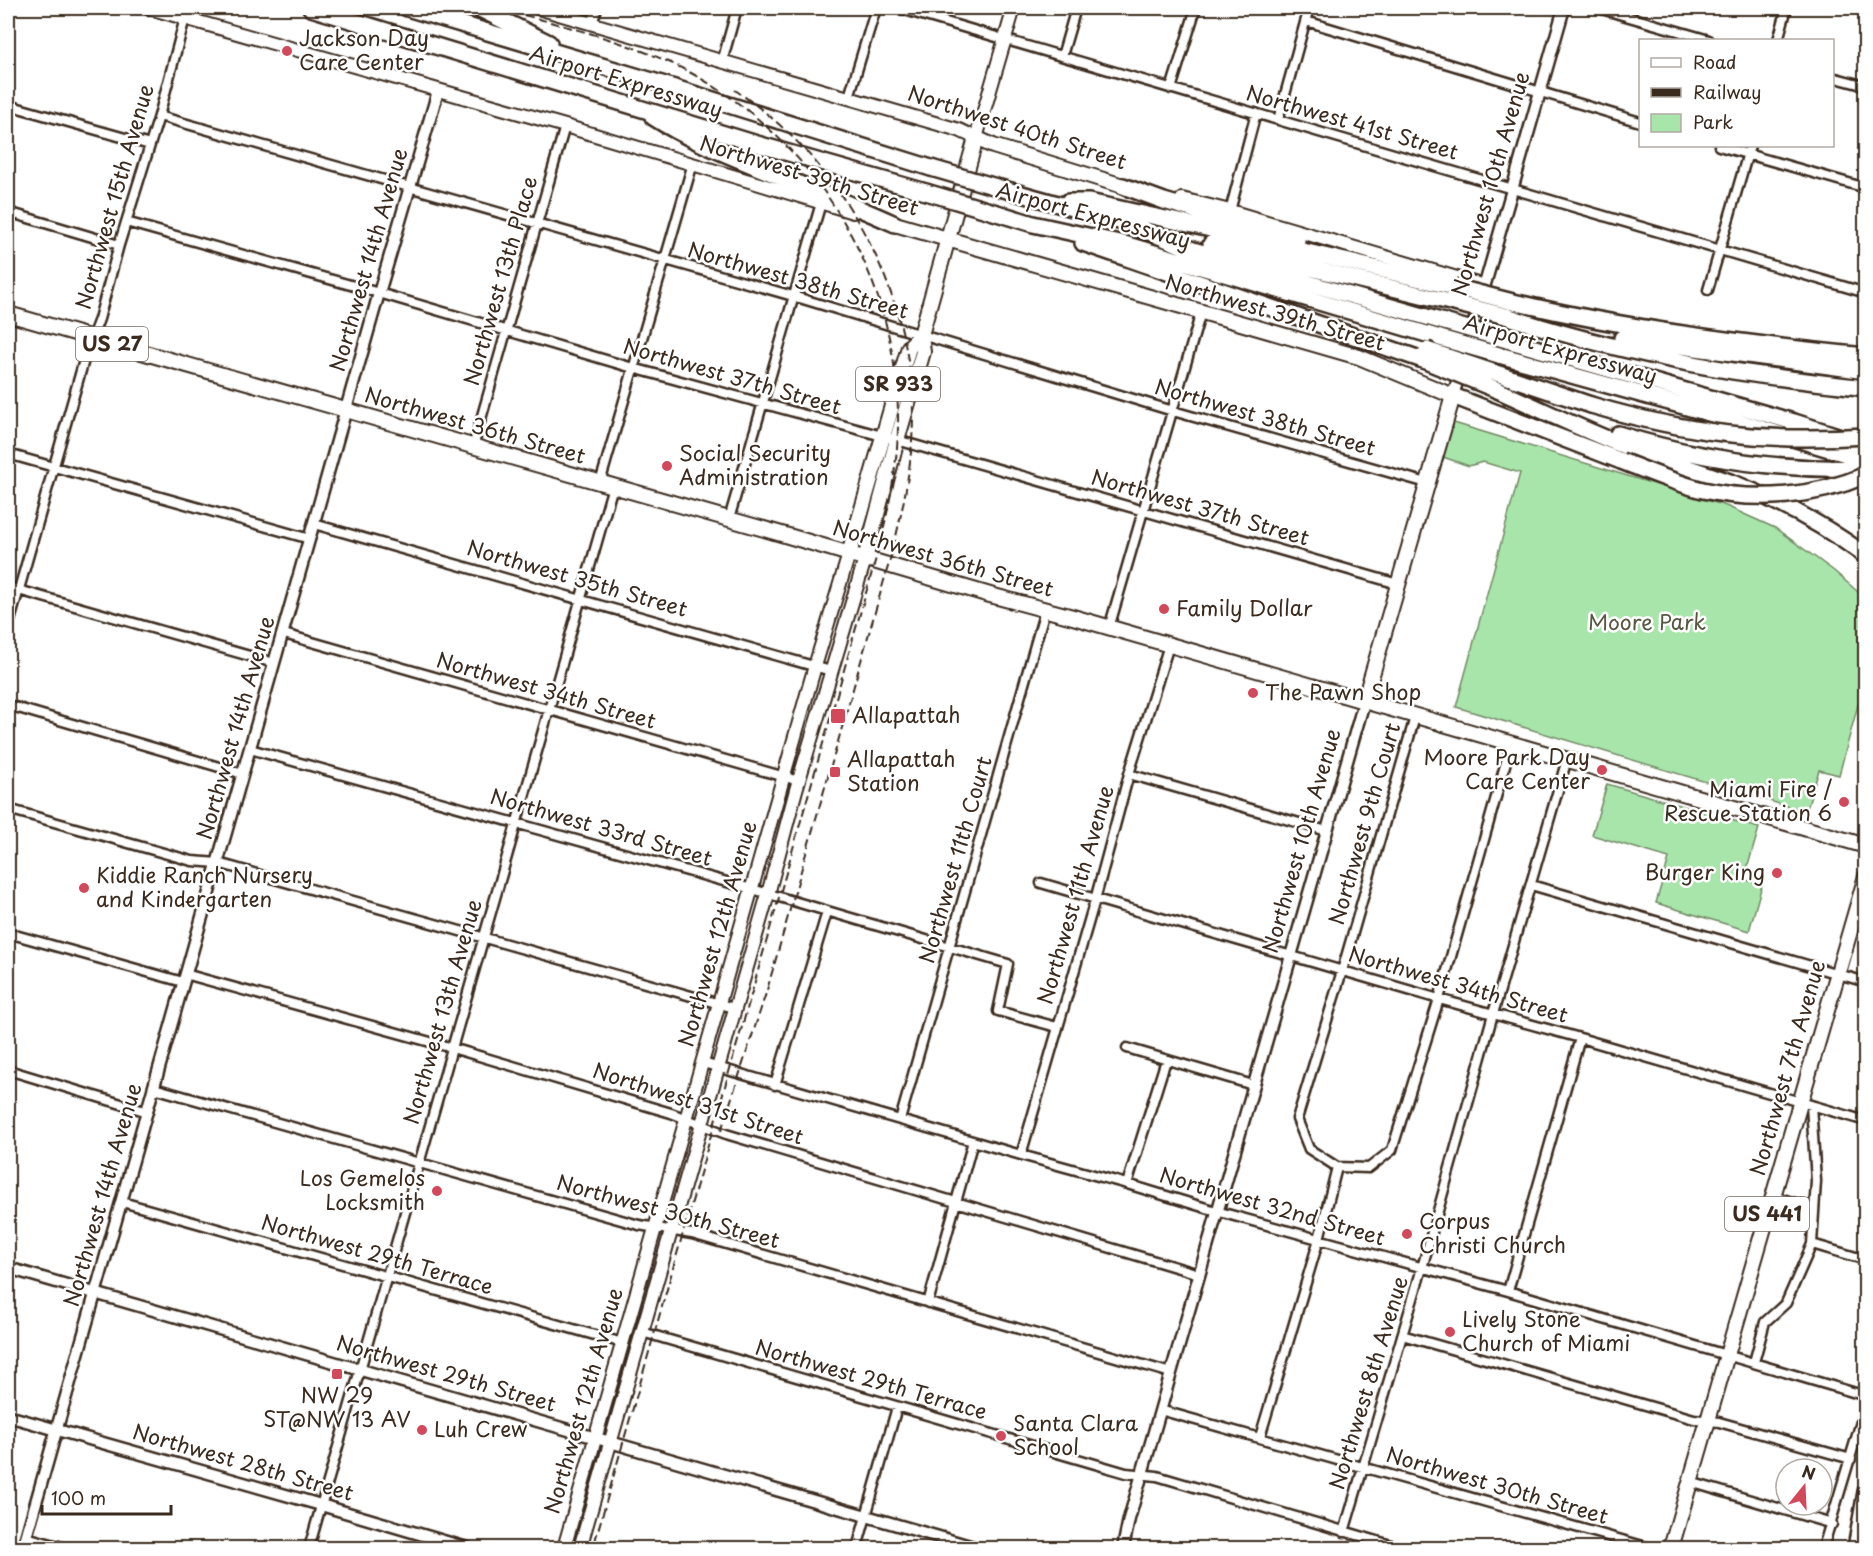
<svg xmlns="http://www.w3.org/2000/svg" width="1873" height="1556" font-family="'Playpen Sans',sans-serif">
<rect width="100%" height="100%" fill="#fff"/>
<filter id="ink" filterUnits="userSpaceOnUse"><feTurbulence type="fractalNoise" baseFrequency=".0167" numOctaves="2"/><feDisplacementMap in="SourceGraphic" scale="12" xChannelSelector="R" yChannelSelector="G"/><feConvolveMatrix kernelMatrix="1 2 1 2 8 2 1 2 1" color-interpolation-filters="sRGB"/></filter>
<g filter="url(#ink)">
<path fill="#a8e5ab" stroke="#728864" stroke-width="1.5" d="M1454,423l272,83 49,22 59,43 31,27v81l-26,96 -20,-5 -13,42 -350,-105 64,-234 -37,-11 -14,4 -26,-9z
M1607,784l152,44 -15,51 18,6 -13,46 -93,-28 13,-45 -77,-23z"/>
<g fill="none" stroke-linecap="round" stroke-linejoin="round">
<g stroke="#3b2a1e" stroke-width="13">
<path id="minor" d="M898,8l968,285
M1598,8l111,32
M1306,21l334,101
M592,24l5,-16
M1778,40l9,-32
M1062,56l14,-48
M722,62l15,-54
M1832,77l34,9
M1171,89l25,-81
M849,97l27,-89
M8,105l142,40
M159,116l634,180 380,115 254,72
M1278,120l31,-112
M1719,146l147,42
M1230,211l26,-98
M8,212l111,33
M126,222l253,71 254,75 264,72 501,144
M1708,290l42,-144
M473,447l92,-321
M8,454l302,85
M600,483l93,-320
M729,519l92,-316
M314,524l517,147
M8,587l266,76
M8,628l78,-275 13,-34 20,-74 40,-129 26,-98
M1109,628l92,-316
M284,634l515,147
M8,705l235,69
M250,749l502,140 256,75 -10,47 59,16
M1129,774l198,57
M8,809l184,52 26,2 516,145
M1041,883l398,116 141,39 286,83
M1531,885l335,97
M8,933l175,49
M185,974l267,74 219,65 55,21 473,140
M1127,1048l126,37
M703,1063l318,92 106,29 89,27 292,80 358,105
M8,1070l140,42
M775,1085l52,-173
M154,1088l485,137 53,9 479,139
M900,1120l145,-510
M1021,1155l74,-255 34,-126 40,-129
M1337,1167l-28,-18 -12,-30 45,-148 73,-254
M1337,1167l32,1 23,-18 47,-151 72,-255
M1127,1184l39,-124
M1773,1196l41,13
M122,1202l501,141
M1812,1244l54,16
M1508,1291l72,-253
M928,1303l45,-162
M642,1332l484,141 31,3 244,72
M1402,1335l292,84 25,3 132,37
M1754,1362l11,-40 21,-19 26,-59 4,-63 -5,-76
M1160,1410l490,138
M1260,1437l59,-198 18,-72
M1690,1482l142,42
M1344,1532l78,-264 71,-254 74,-255
M26,1537l40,11
M309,1548l304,-1062
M857,1548l40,-141
M1823,1548l43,-143"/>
</g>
<g stroke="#3b2a1e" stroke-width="15">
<path id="tertiary" d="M1453,396l111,-388
M8,1268l969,280
M8,1416l313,89 146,43
M23,1548l356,-1255 59,-202
M1123,1548l6,-29 235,-817"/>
</g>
<g stroke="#3b2a1e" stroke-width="16">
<path id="secondary" d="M149,8l416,118 288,86
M538,8l421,122 17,8 38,-130
M1182,199l48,12 254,75
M564,1548l251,-882 34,-112
M580,1548l188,-654 28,-104 69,-231"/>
</g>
<g stroke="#3b2a1e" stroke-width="18">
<path id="primary" d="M895,224l464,133 94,39 -89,306
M8,314l770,219 212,62 83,22 793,229
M849,554l60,-207 12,-12
M865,559l32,-119 26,-88 -2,-17 55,-197 17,8 130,40
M1671,1548l195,-672"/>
</g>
<g stroke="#3b2a1e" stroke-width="20">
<path id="motorway" d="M311,8l446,136 169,48
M407,8l242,72 282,88
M478,8l71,35
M653,117c34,22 72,37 109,52 44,18 89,35 133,55
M1123,186l41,15 133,39
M1000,188l130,36 63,26 251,72
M1068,202h21l117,26 248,59
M997,213l36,11 91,20 316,94
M1083,243l340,117
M1211,244l239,58
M1509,301c117,28 236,43 357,55
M1506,316c74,24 150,42 227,55 44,7 88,12 133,17
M1622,338l244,33
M1507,340l287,82 72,23
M1499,355l217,60 150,45
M1499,374l92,31
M1495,389c43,19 86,40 130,57 37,14 76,25 113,39 45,18 89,42 128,71
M1453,396l168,65
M1618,434c80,25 164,37 248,34
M1856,1548l10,-56"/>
</g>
<use href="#minor" stroke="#fff" stroke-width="8"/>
<use href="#tertiary" stroke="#fff" stroke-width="10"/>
<use href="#secondary" stroke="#fff" stroke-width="12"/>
<use href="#primary" stroke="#fff" stroke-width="14"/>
<use href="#motorway" stroke="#fff" stroke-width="15"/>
<path stroke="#3b2a1e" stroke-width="2" stroke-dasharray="9 4.5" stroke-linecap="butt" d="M498,8c65,18 133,33 193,65 124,67 205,201 207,341 1,45 -8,88 -18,130l-287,1004
M721,1131l46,-141 126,-441c11,-45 20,-89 20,-135 -3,-129 -71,-252 -178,-324"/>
<g stroke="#3b2a1e" stroke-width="20" stroke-linecap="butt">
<path id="motorway-bridge" d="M931,168l69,20
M926,192l71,21
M1454,287l55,14
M1450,302l56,14
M1444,322l63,18
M1440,338l59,17
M1427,350l72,24
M1423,360l72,29
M1591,405c96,28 174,38 275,31
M1621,461c27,10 54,22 82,29 54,12 112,7 163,-15"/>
</g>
<use href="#motorway-bridge" stroke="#fff" stroke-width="15"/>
</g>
</g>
<g fill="#d1495b" stroke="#fff" stroke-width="2">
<circle cx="287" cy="51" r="6"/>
<circle cx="667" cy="466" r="6"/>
<circle cx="1164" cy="609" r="6"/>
<circle cx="1253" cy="693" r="6"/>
<rect x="830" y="708" width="16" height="16" rx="3"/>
<circle cx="1602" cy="770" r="6"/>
<rect x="829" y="766" width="12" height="12" rx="3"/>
<circle cx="1844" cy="802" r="6"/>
<circle cx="1777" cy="873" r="6"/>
<circle cx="84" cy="888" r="6"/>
<circle cx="437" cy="1191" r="6"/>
<circle cx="1407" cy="1234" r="6"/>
<circle cx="1450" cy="1332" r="6"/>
<rect x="331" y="1368" width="12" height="12" rx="3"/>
<circle cx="422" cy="1430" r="6"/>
<circle cx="1001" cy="1436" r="6"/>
</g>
<g text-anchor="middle" stroke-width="5" stroke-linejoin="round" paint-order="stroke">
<g fill="#fff" stroke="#766a62" stroke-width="1.5">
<rect x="76" y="327" width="72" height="34" rx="4.5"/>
<rect x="856" y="367" width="84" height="34" rx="4.5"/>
<rect x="1725" y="1197" width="84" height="34" rx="4.5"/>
</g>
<g font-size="20" font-weight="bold" fill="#3b2a1e">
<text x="112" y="351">US 27</text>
<text x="898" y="391">SR 933</text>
<text x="1767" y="1221">US 441</text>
</g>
<g font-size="21" fill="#3b2a1e" stroke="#fff" text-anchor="start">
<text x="299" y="46">Jackson Day<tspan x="299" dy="24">Care Center</tspan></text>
<text x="679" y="461">Social Security<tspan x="679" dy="24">Administration</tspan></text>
<text x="1176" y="616">Family Dollar</text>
<text x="1265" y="700">The Pawn Shop</text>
<text x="852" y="723">Allapattah</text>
<text x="1590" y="765" text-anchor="end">Moore Park Day<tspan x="1590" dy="24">Care Center</tspan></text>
<text x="847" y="767">Allapattah<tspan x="847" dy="24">Station</tspan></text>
<text x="1832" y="797" text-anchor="end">Miami Fire /<tspan x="1832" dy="24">Rescue Station 6</tspan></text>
<text x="1765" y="880" text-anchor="end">Burger King</text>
<text x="96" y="883">Kiddie Ranch Nursery<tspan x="96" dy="24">and Kindergarten</tspan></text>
<text x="425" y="1186" text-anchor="end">Los Gemelos<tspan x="425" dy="24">Locksmith</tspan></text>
<text x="1419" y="1229">Corpus<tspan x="1419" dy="24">Christi Church</tspan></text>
<text x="1462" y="1327">Lively Stone<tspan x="1462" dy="24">Church of Miami</tspan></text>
<text x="337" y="1403" text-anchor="middle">NW 29<tspan x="337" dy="24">ST@NW 13 AV</tspan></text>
<text x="1013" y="1431">Santa Clara<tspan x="1013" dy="24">School</tspan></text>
<text x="434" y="1437">Luh Crew</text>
</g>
<g font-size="21" fill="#3b2a1e" stroke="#fff">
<text transform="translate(626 82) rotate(17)" y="7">Airport Expressway</text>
<text transform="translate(1352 123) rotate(16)" y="7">Northwest 41st Street</text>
<text transform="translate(1017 128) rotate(18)" y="7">Northwest 40th Street</text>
<text transform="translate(809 176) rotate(17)" y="7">Northwest 39th Street</text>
<text transform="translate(1491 184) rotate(-74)" y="7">Northwest 10th Avenue</text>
<text transform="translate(115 197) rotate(-74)" y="7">Northwest 15th Avenue</text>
<text transform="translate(1093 216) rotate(15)" y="7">Airport Expressway</text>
<text transform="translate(369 260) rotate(-74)" y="7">Northwest 14th Avenue</text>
<text transform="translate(501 281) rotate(-74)" y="7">Northwest 13th Place</text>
<text transform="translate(798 281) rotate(16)" y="7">Northwest 38th Street</text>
<text transform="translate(1275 313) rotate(16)" y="7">Northwest 39th Street</text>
<text transform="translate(1560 350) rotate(16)" y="7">Airport Expressway</text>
<text transform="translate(732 377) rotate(16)" y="7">Northwest 37th Street</text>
<text transform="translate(1265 418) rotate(16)" y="7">Northwest 38th Street</text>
<text transform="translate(475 426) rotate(16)" y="7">Northwest 36th Street</text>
<text transform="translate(1200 508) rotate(16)" y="7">Northwest 37th Street</text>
<text transform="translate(943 559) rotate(16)" y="7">Northwest 36th Street</text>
<text transform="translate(577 579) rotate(16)" y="7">Northwest 35th Street</text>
<text transform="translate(546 691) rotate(16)" y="7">Northwest 34th Street</text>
<text transform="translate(236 728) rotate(-74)" y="7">Northwest 14th Avenue</text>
<text transform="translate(1365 824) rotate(-74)" y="7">Northwest 9th Court</text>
<text transform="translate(601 828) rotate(16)" y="7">Northwest 33rd Street</text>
<text transform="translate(1302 841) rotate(-74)" y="7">Northwest 10th Avenue</text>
<text transform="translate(956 860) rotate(-74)" y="7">Northwest 11th Court</text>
<text transform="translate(1076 895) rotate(-74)" y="7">Northwest 11th Avenue</text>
<text transform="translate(718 934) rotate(-74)" y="7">Northwest 12th Avenue</text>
<text transform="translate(1458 985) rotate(16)" y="7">Northwest 34th Street</text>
<text transform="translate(443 1012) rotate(-74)" y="7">Northwest 13th Avenue</text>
<text transform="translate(1788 1068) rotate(-74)" y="7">Northwest 7th Avenue</text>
<text transform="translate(698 1104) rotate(18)" y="7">Northwest 31st Street</text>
<text transform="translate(103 1195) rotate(-74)" y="7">Northwest 14th Avenue</text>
<text transform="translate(1272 1207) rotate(16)" y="7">Northwest 32nd Street</text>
<text transform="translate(668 1212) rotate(15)" y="7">Northwest 30th Street</text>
<text transform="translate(377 1255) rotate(16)" y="7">Northwest 29th Terrace</text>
<text transform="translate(446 1374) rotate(16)" y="7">Northwest 29th Street</text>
<text transform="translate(871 1380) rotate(16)" y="7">Northwest 29th Terrace</text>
<text transform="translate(1369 1383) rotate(-73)" y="7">Northwest 8th Avenue</text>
<text transform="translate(584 1401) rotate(-74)" y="7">Northwest 12th Avenue</text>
<text transform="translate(243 1463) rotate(16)" y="7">Northwest 28th Street</text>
<text transform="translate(1497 1486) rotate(16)" y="7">Northwest 30th Street</text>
</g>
<g font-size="21" fill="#565941" stroke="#fff">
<text x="1647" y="630">Moore Park</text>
</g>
</g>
<rect width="1873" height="1556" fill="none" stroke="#fff" stroke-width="30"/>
<rect x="15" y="15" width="1843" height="1526" fill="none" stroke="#3b2a1e" stroke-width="2" filter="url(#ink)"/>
<rect x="1639" y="39" width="195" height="108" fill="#ffffff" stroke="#b1aaa5" stroke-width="1.5"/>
<rect x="1651" y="58" width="30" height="9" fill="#ffffff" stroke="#b1aaa5" stroke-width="1.5"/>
<text x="1693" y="69" font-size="18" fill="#3b2a1e">Road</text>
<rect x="1651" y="88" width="30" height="9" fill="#3b2a1e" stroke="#b1aaa5" stroke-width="1.5"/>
<text x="1693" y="99" font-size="18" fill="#3b2a1e">Railway</text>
<rect x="1651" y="114" width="30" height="18" fill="#a8e5ab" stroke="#b1aaa5" stroke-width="1.5"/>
<text x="1693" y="129" font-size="18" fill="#3b2a1e">Park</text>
<g transform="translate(1804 1487) rotate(18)"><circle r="28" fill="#ffffff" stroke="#b1aaa5" stroke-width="1.5"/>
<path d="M0-4.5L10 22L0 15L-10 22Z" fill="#d1495b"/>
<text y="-9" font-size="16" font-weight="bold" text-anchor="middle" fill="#3b2a1e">N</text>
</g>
<path d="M42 1505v9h129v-9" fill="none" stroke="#3b2a1e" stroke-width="3"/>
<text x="51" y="1505" font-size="18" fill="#3b2a1e" stroke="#ffffff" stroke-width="4.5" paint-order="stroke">100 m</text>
</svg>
